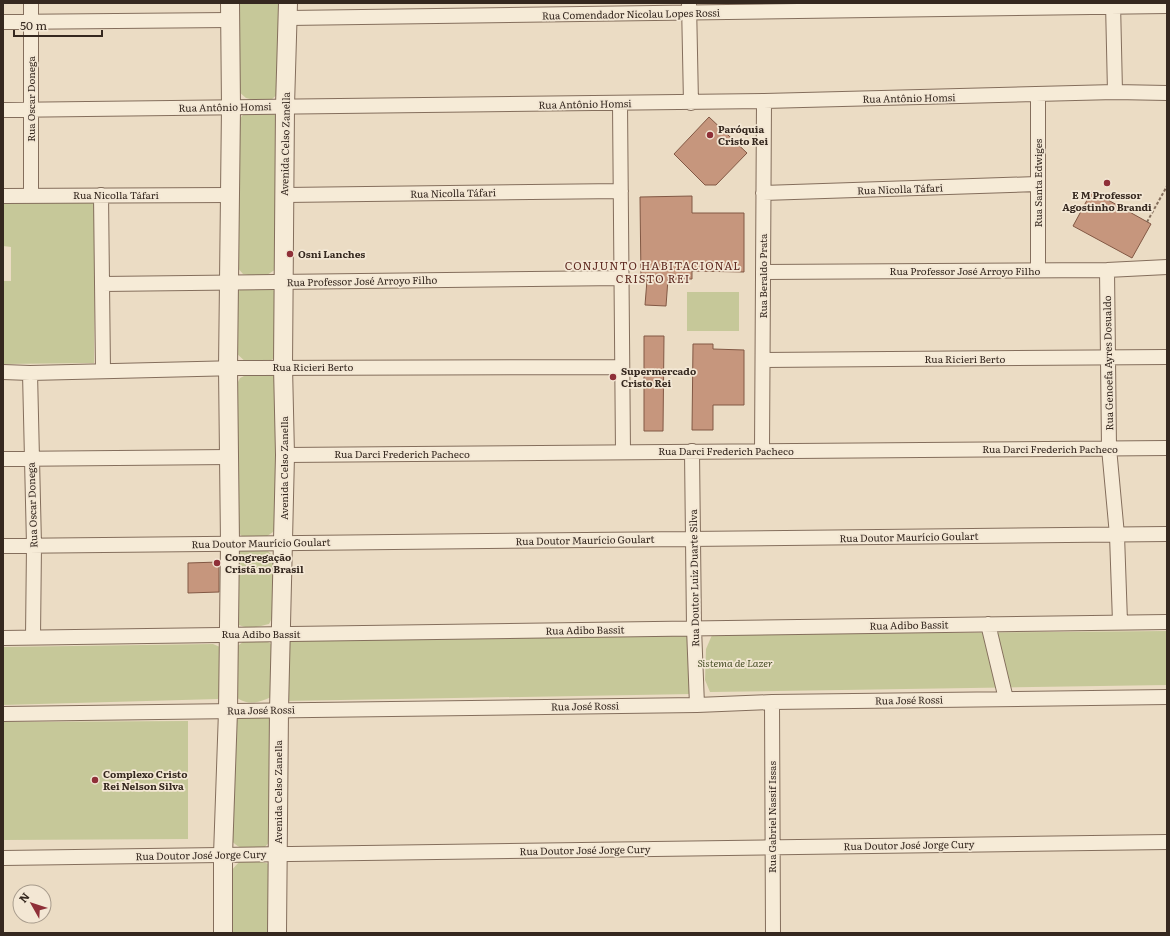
<svg xmlns="http://www.w3.org/2000/svg" width="1170" height="936" font-family="Literata,serif">
<rect width="100%" height="100%" fill="#ebdcc4"/>
<path fill="#c6c899" d="M239,3h43l-2,89 -9,8 -13,1 -12,-3 -8,-7 -1,-35z
M245,113h27l6,4 -2,152 -9,6 -13,1 -11,-2 -7,-8 4,-148z
M95,199l-1,164 -91,1v-83h8v-34l-8,-1v-44z
M243,287h27l9,8 -3,62 -13,8 -15,-1 -13,-12 2,-59z
M687,292h52v39h-52z
M250,373l21,1 8,7 -1,141 -5,10 -10,7 -20,-2 -10,-9 3,-142 4,-8z
M241,549h25l6,6 2,6v53l-5,10c-13,3 -19,6 -33,0l-2,-64z
M1167,631v54l-457,7 -5,-12 1,-31 6,-14z
M688,633l4,61 -408,7v-60z
M263,640l7,3 4,6 -3,48c-14,7 -28,9 -39,-4l3,-45 9,-7z
M213,644l7,3 2,43 -4,9 -215,6v-58z
M241,715h25l8,8 -1,115 -9,10c-16,1 -23,4 -34,-9l1,-112z
M188,721v118l-185,1v-118z
M245,860l17,2 11,3v68h-43l1,-62 8,-9z"/>
<path fill="#c6967d" stroke="#825844" d="M709,117l38,36 -31,32h-11l-31,-31z
M1092,191l59,33 -19,34 -59,-32z
M692,196v17h52v59l-52,-1v8h-24l-2,27 -21,-1 2,-25h-6l-1,-83z
M644,336h20l-1,95h-19z
M693,344h20v5l31,1v55h-31v25h-21z
M219,562v30l-31,1v-30z"/>
<g fill="none" stroke-linecap="round" stroke-linejoin="round">
<g stroke="#846e5c" stroke-width="16">
<path id="minor" d="M689,3l2,100
M1113,3l2,89
M288,18l879,-12
M3,22l226,-2
M620,104l3,348
M3,110l761,-9 351,-9 52,1
M763,193l274,-9
M31,195v-192
M101,195l2,175
M285,195l336,-4
M3,196l227,-1
M1038,270v-175
M1107,270l2,178 8,87 3,87
M763,272l344,-2 60,-3
M102,284l520,-6
M763,360l404,-3
M3,372l27,1 209,-5 383,-1
M30,373l4,172 -1,92
M692,451l2,177 3,77
M762,451l2,-350
M285,455l882,-7
M3,459l227,-2
M3,546l1164,-12
M988,624l18,75
M3,638l1164,-16
M772,702l1,231
M3,714l694,-9 75,-3 395,-5
M3,858l1164,-16"/>
</g>
<g stroke="#846e5c" stroke-width="20">
<path id="tertiary" d="M223,933v-78l5,-144 2,-168 -2,-175 3,-261 -1,-104
M277,933l2,-223 6,-255 -2,-88 2,-261 3,-103"/>
</g>
<path stroke="#846e5c" stroke-width="2" stroke-dasharray="3 2" stroke-linecap="butt" d="M1147,222l20,-36"/>
<use href="#minor" stroke="#f6ebd7" stroke-width="14"/>
<use href="#tertiary" stroke="#f6ebd7" stroke-width="18"/>
</g>
<g fill="#8f3038" stroke="#f3e7d4" stroke-width="1.5">
<circle cx="710" cy="135" r="4"/>
<circle cx="1107" cy="183" r="4"/>
<circle cx="290" cy="254" r="4"/>
<circle cx="613" cy="377" r="4"/>
<circle cx="217" cy="563" r="4"/>
<circle cx="95" cy="780" r="4"/>
</g>
<g text-anchor="middle" stroke-width="3.5" stroke-linejoin="round" paint-order="stroke">
<g font-size="10" fill="#35281f" stroke="#f3e7d4">
<text transform="translate(631 14) rotate(-1)" y="4">Rua Comendador Nicolau Lopes Rossi</text>
<text transform="translate(909 98) rotate(-1)" y="4">Rua Antônio Homsi</text>
<text transform="translate(31 99) rotate(-90)" y="4">Rua Oscar Donega</text>
<text transform="translate(585 104) rotate(-1)" y="4">Rua Antônio Homsi</text>
<text transform="translate(225 107) rotate(-1)" y="4">Rua Antônio Homsi</text>
<text transform="translate(285 144) rotate(-89)" y="4">Avenida Celso Zanella</text>
<text transform="translate(1038 183) rotate(-90)" y="4">Rua Santa Edwiges</text>
<text transform="translate(900 189) rotate(-2)" y="4">Rua Nicolla Táfari</text>
<text transform="translate(453 193) rotate(-1)" y="4">Rua Nicolla Táfari</text>
<text x="116" y="199">Rua Nicolla Táfari</text>
<text x="965" y="275">Rua Professor José Arroyo Filho</text>
<text transform="translate(763 276) rotate(-90)" y="4">Rua Beraldo Prata</text>
<text transform="translate(362 281) rotate(-1)" y="4">Rua Professor José Arroyo Filho</text>
<text x="965" y="363">Rua Ricieri Berto</text>
<text transform="translate(1108 363) rotate(-91)" y="4">Rua Genoefa Ayres Dosualdo</text>
<text x="313" y="371">Rua Ricieri Berto</text>
<text x="1050" y="453">Rua Darci Frederich Pacheco</text>
<text x="726" y="455">Rua Darci Frederich Pacheco</text>
<text x="402" y="458">Rua Darci Frederich Pacheco</text>
<text transform="translate(284 468) rotate(-90)" y="4">Avenida Celso Zanella</text>
<text transform="translate(32 505) rotate(-92)" y="4">Rua Oscar Donega</text>
<text transform="translate(909 537) rotate(-1)" y="4">Rua Doutor Maurício Goulart</text>
<text transform="translate(585 540) rotate(-1)" y="4">Rua Doutor Maurício Goulart</text>
<text transform="translate(261 543) rotate(-1)" y="4">Rua Doutor Maurício Goulart</text>
<text transform="translate(694 578) rotate(-91)" y="4">Rua Doutor Luiz Duarte Silva</text>
<text transform="translate(909 625) rotate(-1)" y="4">Rua Adibo Bassit</text>
<text transform="translate(585 630) rotate(-1)" y="4">Rua Adibo Bassit</text>
<text x="261" y="638">Rua Adibo Bassit</text>
<text transform="translate(909 700) rotate(-1)" y="4">Rua José Rossi</text>
<text transform="translate(585 706) rotate(-1)" y="4">Rua José Rossi</text>
<text transform="translate(261 710) rotate(-1)" y="4">Rua José Rossi</text>
<text transform="translate(278 792) rotate(-90)" y="4">Avenida Celso Zanella</text>
<text transform="translate(772 817) rotate(-90)" y="4">Rua Gabriel Nassif Issas</text>
<text transform="translate(909 845) rotate(-1)" y="4">Rua Doutor José Jorge Cury</text>
<text transform="translate(585 850) rotate(-1)" y="4">Rua Doutor José Jorge Cury</text>
<text transform="translate(201 855) rotate(-1)" y="4">Rua Doutor José Jorge Cury</text>
</g>
<g font-size="10" font-weight="bold" fill="#35281f" stroke="#f3e7d4" text-anchor="start">
<text x="718" y="133">Paróquia<tspan x="718" dy="12">Cristo Rei</tspan></text>
<text x="1107" y="199" text-anchor="middle">E M Professor<tspan x="1107" dy="12">Agostinho Brandi</tspan></text>
<text x="298" y="258">Osni Lanches</text>
<text x="621" y="375">Supermercado<tspan x="621" dy="12">Cristo Rei</tspan></text>
<text x="225" y="561">Congregação<tspan x="225" dy="12">Cristã no Brasil</tspan></text>
<text x="103" y="778">Complexo Cristo<tspan x="103" dy="12">Rei Nelson Silva</tspan></text>
</g>
<g font-size="10" font-style="italic" fill="#495027" stroke="#f3e7d4">
<text x="735" y="667">Sistema de Lazer</text>
</g>
<g font-size="11" letter-spacing="1" fill="#5f2a21" stroke="#f3e7d4">
<text x="653" y="270">CONJUNTO HABITACIONAL<tspan x="653" dy="13">CRISTO REI</tspan></text>
</g>
</g>
<rect width="1170" height="936" fill="none" stroke="#35281f" stroke-width="8"/>
<g transform="translate(32 904) rotate(309)"><circle r="19" fill="#f3e7d4" stroke="#a79b8c"/>
<path d="M0-3L7 15L0 10L-7 15Z" fill="#8f3038"/>
<text y="-6" font-size="11" font-weight="bold" text-anchor="middle" fill="#35281f">N</text>
</g>
<path d="M14 30v6h88v-6" fill="none" stroke="#35281f" stroke-width="2"/>
<text x="20" y="30" font-size="12" fill="#35281f" stroke="#f3e7d4" stroke-width="3" paint-order="stroke">50 m</text>
</svg>
